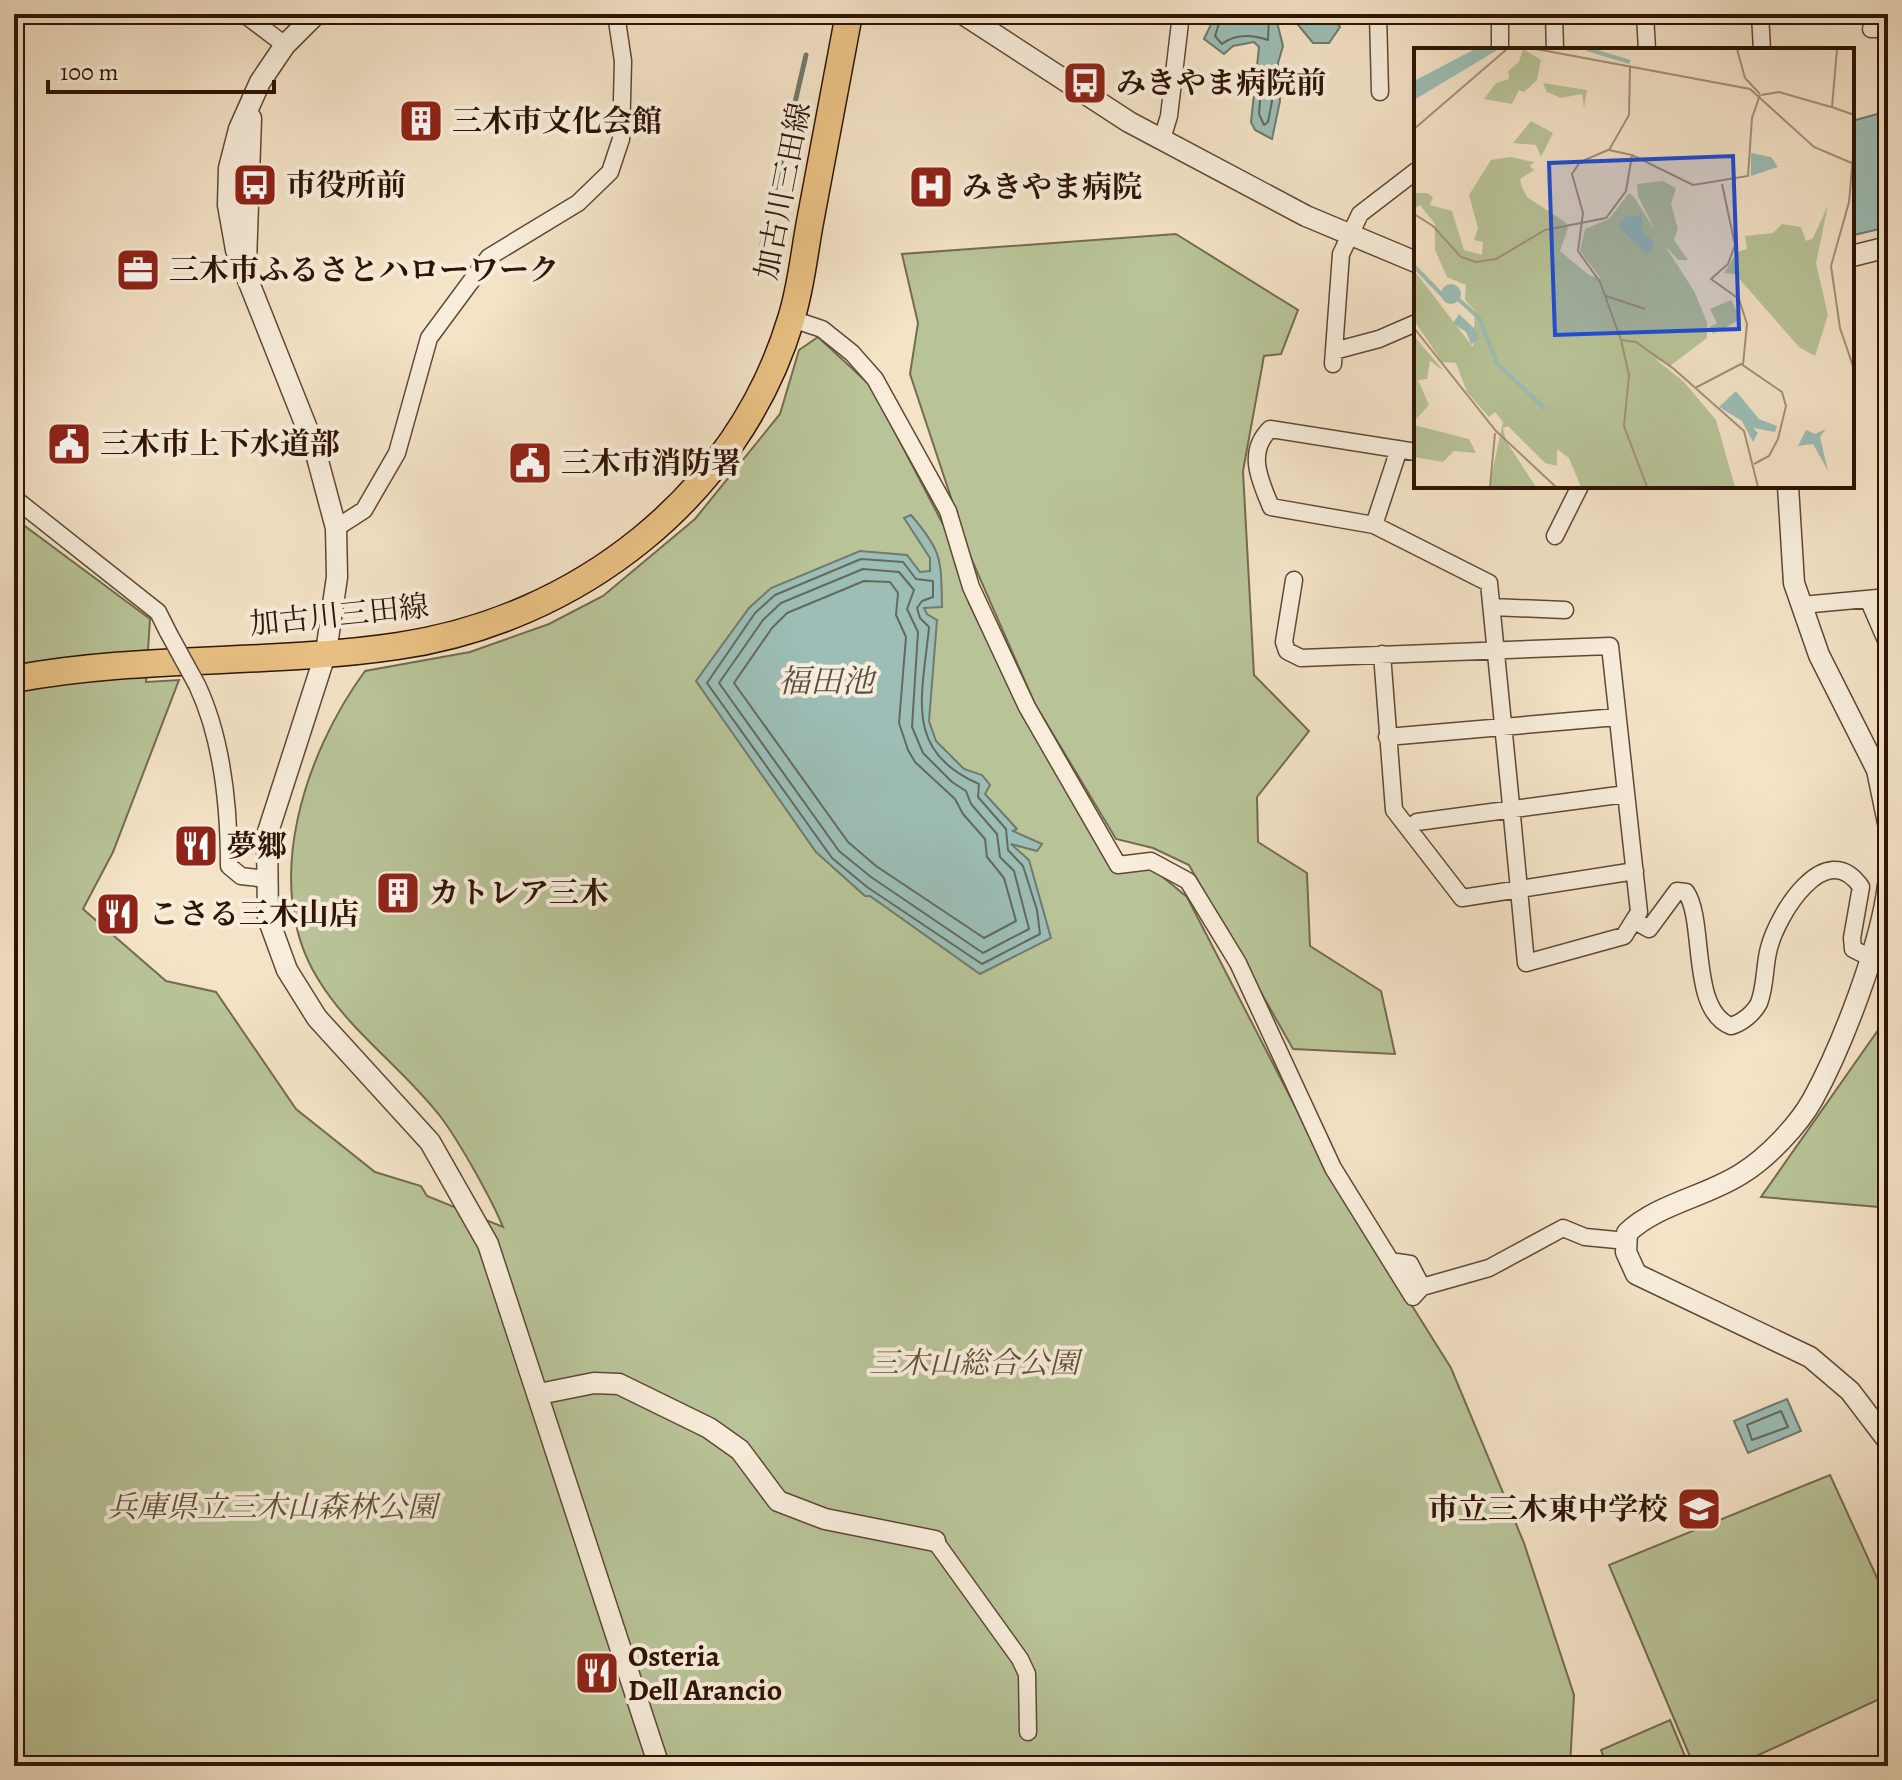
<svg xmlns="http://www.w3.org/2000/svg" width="1902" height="1780" font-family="Alegreya,'Noto Serif JP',serif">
<rect width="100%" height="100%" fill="#f4e3c7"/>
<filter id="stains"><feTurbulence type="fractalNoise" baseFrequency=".0025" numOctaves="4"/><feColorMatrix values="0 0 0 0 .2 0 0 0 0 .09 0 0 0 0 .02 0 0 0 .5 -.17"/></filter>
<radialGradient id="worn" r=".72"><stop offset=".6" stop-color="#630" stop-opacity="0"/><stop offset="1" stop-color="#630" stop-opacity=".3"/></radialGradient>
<path fill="#b8c498" stroke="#736c4e" stroke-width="2" d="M1176,234l122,76 -17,44 -17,2 -21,115 11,204 55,56 -52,66 1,45 49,31 3,73 71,45 14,63 -102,-5 -104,-184 -36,-17 -37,-9 -81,-135 -64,-146 -61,-184 8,-51 -16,-69z
M818,337l53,49 77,148 21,69 54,113 91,154 39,-1 34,28 145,281 119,190 73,175 50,152 -4,71h-1556v-1248l136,101 -4,63 33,-2 -66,172 -30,57 83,72 50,11 80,117 79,63 46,14 6,10 76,31c-12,-29 -44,-86 -63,-111 -37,-48 -90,-84 -122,-137 -58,-93 -13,-226 47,-308l105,-19 79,-28 54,-28 92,-77 85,-105 19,-64z
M1888,1016v201l-9,-10 -118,-10z
M1830,1475l58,127v93l-153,71h-41l-85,-201z
M1670,1720l19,46h-82l-6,-16z"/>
<path fill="#9cbeb6" stroke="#707a6f" stroke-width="2" d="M1216,14h64l-4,4 7,28 -5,17 2,38 -8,38 -17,-9 -4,-8 8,-75 -5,-5 -21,4 -9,8 -20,-15z
M1289,14c18,0 42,-5 51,13l-11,16h-16z
M1888,111v116l-34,8 -2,-114z
M911,515c32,37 30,45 31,92l-18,1 3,6 10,6 -8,101 7,20 28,28 18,6 8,10 -5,9 32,35 -4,2 29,13 -5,7 -26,-7 18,16 22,78 -71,36 -110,-78h-5l-49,-44 -120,-171 53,-73 22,-20 89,-37 47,4 13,17 10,-1v-13l-26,-40z
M1787,1399l14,32 -53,22 -14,-32z"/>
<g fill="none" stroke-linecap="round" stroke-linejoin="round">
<path stroke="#65695e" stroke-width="2" d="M1222,14l-7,22 7,8c14,-11 31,-9 46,-4l1,-26
M1266,71l4,3 2,27 -4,21 -4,3 -5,-11 3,-40z
M861,559l42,3 13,17 17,2v16l-11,4 -5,7 3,10 9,9c-6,67 -27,124 50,157l-1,13 28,32 2,21 15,16 14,44 3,24 -58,30 -115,-77 -35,-29 -125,-175 48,-70 20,-18z
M863,569l36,3 15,18 -7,19 11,23 -6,95 11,26 29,29 14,9 5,13 26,30 3,23 14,14 15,58 -46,24 -112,-76 -32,-26 -120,-168 44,-63 18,-17z
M864,581l26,1 8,11 -2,22 10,22 -7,86 9,27 7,12 40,37 8,15 22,25 2,18 17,21 12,43 -32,17 -108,-72 -28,-24 -114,-159 38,-55 15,-15z
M1781,1411l7,16 -36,13 -5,-15z"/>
<path stroke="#707a6f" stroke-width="5" d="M767,262l-5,-17 44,-190"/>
<g stroke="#604836" stroke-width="19">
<path id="minor" d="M244,14l41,31
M1378,14l2,78
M1500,14v36
M1554,14l1,36
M1645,14l2,36
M1760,14l2,36
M1871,29h17
M1162,139l7,-23 12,-102
M792,319l30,10 30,24 23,26 73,132 23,76 56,120 91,158 33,-4 37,20 50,82 95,205 80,129 9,-10 -12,-23 -13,-2 -4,3
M1334,351l45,-12 37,-16
M1333,364l8,-110 19,-40 56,-43
M14,498l144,114 10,20
M1374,525l25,-76
M336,528l28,-18 33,-57 32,-115 60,-81 89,-54 32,-31 11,-33 2,-78 -7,-47
M1555,536l25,-50
M1294,580l-10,62 3,9 14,7 309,-12 29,266 -15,24 -98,27c-12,-127 -24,-253 -37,-380l-115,-58 -103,-18c-11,-27 -25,-54 -1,-78l146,23
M1868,599l20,46
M1802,605l86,-8
M1492,607l73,3
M1382,654l12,156 68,88 173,-27
M197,685c26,55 32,121 32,181l12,10 25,3
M1387,737l230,-20
M1409,829l8,-7 209,-28
M1635,921l14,8 28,-38 9,1c20,29 3,118 45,134 11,-3 23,-13 28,-23 7,-18 5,-37 10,-55 9,-35 57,-112 92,-61l-9,51 1,11 16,8
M1422,1287l67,-19 74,-40 22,9 42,4
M935,1541l85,118 7,15 1,58"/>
</g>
<g stroke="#604836" stroke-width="23">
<path id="tertiary" d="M316,14l-31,31 -25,37 -21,47 -10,39 -1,37 8,45 78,196 22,82 1,49 -11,75 -59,183 1,83 19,52 30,48 113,124 58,102 171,522
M963,14l166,108 177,94 110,46
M1852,256l36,-9
M246,262l5,-144
M1788,486l6,97 25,72 58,115 11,53
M1888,885c-7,60 -46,161 -75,214 -15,27 -46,59 -72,75 -36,23 -84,30 -114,59l-1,19 10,22 174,83 40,34 38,50
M539,1394l55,-11 25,1 90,44 31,22 38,51 47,18 110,22"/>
</g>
<g stroke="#2e1405" stroke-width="29">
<path id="primary" d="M14,679c127,-24 256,-14 384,-33 179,-26 340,-150 393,-327 10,-31 13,-65 19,-97 13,-70 26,-139 39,-208"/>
</g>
<use href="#minor" stroke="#f8eddb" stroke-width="16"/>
<use href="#tertiary" stroke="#f8eddb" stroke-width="20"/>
<use href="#primary" stroke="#eac284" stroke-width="26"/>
<g stroke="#604836" stroke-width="19" stroke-linecap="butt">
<path id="minor-bridge" d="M168,632l29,53"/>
</g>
<use href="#minor-bridge" stroke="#f8eddb" stroke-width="16"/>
</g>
<defs>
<g id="bus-square" transform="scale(2.3)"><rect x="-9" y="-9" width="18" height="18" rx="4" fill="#8f2418" stroke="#f8eddb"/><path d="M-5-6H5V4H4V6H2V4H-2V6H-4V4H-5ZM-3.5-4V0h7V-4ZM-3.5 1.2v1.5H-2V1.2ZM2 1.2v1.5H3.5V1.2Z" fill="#fff"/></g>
<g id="building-square" transform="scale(2.3)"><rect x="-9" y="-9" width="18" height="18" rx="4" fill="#8f2418" stroke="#f8eddb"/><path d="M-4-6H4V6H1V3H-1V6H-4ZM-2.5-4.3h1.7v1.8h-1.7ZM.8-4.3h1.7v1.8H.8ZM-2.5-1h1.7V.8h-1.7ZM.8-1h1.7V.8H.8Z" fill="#fff"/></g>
<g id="hospital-square" transform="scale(2.3)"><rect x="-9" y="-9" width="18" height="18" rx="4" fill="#8f2418" stroke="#f8eddb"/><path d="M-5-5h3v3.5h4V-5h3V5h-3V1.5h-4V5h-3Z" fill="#fff"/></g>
<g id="office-square" transform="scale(2.3)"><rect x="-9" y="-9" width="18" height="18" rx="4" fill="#8f2418" stroke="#f8eddb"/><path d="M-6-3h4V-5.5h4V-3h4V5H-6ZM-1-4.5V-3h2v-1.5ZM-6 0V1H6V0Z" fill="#fff"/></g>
<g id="civic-square" transform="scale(2.3)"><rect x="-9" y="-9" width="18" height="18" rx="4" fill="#8f2418" stroke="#f8eddb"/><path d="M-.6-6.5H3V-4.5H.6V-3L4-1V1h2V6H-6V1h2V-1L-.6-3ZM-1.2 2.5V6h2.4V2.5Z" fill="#fff"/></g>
<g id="restaurant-square" transform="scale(2.3)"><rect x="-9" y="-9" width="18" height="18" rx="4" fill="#8f2418" stroke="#f8eddb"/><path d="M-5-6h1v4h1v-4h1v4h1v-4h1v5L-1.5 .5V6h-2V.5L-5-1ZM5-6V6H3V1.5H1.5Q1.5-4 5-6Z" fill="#fff"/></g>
<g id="school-square" transform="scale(2.3)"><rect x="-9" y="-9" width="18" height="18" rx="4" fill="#8f2418" stroke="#f8eddb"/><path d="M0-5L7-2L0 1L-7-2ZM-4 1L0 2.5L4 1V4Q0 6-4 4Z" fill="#fff"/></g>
</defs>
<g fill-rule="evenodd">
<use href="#bus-square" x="1085" y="83"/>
<use href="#building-square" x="421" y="121"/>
<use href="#bus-square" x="255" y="185"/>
<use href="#hospital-square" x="931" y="187"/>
<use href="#office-square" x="138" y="270"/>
<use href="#civic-square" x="69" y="444"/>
<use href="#civic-square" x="530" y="463"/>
<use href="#restaurant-square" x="196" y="846"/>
<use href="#building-square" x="398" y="893"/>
<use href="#restaurant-square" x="118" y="914"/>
<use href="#school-square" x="1699" y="1509"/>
<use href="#restaurant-square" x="597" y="1673"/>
</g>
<g text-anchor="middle" stroke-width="8" stroke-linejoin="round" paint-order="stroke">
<g font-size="30" font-weight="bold" fill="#2e1405" stroke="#f8eddb" text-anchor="start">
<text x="1116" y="93">みきやま病院前</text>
<text x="452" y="131">三木市文化会館</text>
<text x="286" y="195">市役所前</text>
<text x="962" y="197">みきやま病院</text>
<text x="169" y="280">三木市ふるさとハローワーク</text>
<text x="100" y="454">三木市上下水道部</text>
<text x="561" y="473">三木市消防署</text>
<text x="227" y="856">夢郷</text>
<text x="429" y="903">カトレア三木</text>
<text x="149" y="924">こさる三木山店</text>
<text x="1668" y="1519" text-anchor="end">市立三木東中学校</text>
<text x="628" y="1666">Osteria<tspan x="628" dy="34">Dell Arancio</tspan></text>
</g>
<g font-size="30" fill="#2e1405" stroke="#f8eddb">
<text transform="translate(783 191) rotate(-79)" y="10">加古川三田線</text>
<text transform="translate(339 615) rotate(-6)" y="10">加古川三田線</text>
</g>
<g font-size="30" font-style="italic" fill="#5e5238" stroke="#f8eddb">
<text x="974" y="1373">三木山総合公園</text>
<text x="272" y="1517">兵庫県立三木山森林公園</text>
</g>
<g font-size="32" font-style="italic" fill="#545043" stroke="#f8eddb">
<text x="826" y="692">福田池</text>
</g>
</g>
<g transform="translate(1414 48)">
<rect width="440" height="440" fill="#f4e3c7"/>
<path d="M109,1l18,11 -4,20 -13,12 -5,-2 -7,14 -28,-5 12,-16 13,-4 -1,-8 11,-9zM129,35l44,7 -3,18 -2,-14 -21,4 -14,-6zM117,73l22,12 -12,24 -5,-12 -23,-2zM96,109l24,5 -4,4 4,4 -14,9 2,8 5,10 38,25 3,6 -8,23 29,24 12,4 -21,-28 5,-22 24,-10 20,-26 5,4 60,94 13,31v16l-37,28 -16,-8 30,24 32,38 19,67h-154l-12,-29 -12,-9v17l-12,-3 -37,-37 -5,2 3,13 30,46h-47l14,-65 -8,-10 -6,5 -22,-25 -11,-29 -14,-1 -28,-42 2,-47 57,74 2,-36 -10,-11 1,-15 -19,-8 -12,-27v-26l-15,-19 -5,3 1,-15h11l6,4 -3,8 22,6 12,39 18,5 1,-13 -9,-2 4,-12 -9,-33 22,-35zM249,133l13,7 -5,16 7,25 -4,11 14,20h-10l-18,-20 -22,-44 -1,-12zM414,157l-12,58 12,52 -13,41 -16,-9 -64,-73 -11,-1 13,-21 10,-3 -2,-13 28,-3 9,-9 19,3 5,14 7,-3zM317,252l10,19 -28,15 -3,-7 7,-4 -7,-14zM0,288l30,35 -14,-10 -3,18 -9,1 11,25 -15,16zM0,377l55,14 7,14 -22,-2 -11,11 -29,-5z" fill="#b8c498"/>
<path d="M61,1h24l-85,51v-19zM337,105l20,4 7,10 -27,9zM225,162l3,4v17l11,10 1,9 -7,4 -29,-27 7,-10 16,-2zM27 246a10 10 0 1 1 20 0a10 10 0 1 1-20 0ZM45,266l18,17 1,8 -7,5 -5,-12 -13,-9zM322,343l23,28 18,7 -2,6 -22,-4 5,5 -5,9 -11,-21 -23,-14zM412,381l-6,8 8,34 -15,-27 -15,2 8,-16 9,4z" fill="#9cbeb6"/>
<path fill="none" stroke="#9cbeb6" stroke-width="4" d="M173,1l43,13M0,218l29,30M42,249l23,21 18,45 48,46"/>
<path fill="none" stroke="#a59079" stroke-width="2" d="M122,1l214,40 64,58 40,17M323,1l8,29 15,16M423,1l-5,58 22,8M347,47l18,-3 52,15M0,81l93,-80M440,97l-5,57 -18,64 9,62 14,41M194,102l-28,12 -8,12 11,39 -5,38 22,31 21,58 8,35 -5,51 23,61M218,107l61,30 55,-9 4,-58 8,-23M308,136l13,61 -7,19 -17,15 28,20 8,25 -4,41M0,166l19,12 28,31 15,5 20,-3 49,-29 61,-12 20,-27 6,-36 -23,-5 20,-35 1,-48M192,248l39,13M0,280l82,103 60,56M207,292l15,2 38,27 70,62 14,56M281,340l46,-24 41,28 4,14 -8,33 -9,17 -15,8M76,439l5,-54"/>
<path fill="#1d4ed8" fill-opacity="0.15" stroke="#1d4ed8" stroke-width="4" d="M319,108l6,173 -184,6 -6,-172z"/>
<rect width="440" height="440" fill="none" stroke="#2e1405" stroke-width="4"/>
</g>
<rect width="1902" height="1780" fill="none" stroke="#f4e3c7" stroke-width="48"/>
<rect x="16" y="16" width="1870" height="1748" fill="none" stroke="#2e1405" stroke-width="4"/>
<rect x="24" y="24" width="1854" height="1732" fill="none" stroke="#2e1405" stroke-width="2"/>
<path d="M48 80v12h226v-12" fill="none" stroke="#2e1405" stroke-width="4"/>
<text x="60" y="80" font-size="24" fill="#2e1405" stroke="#f8eddb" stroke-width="6" paint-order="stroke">100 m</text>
<rect width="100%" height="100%" filter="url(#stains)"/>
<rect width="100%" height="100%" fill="url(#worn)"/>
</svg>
